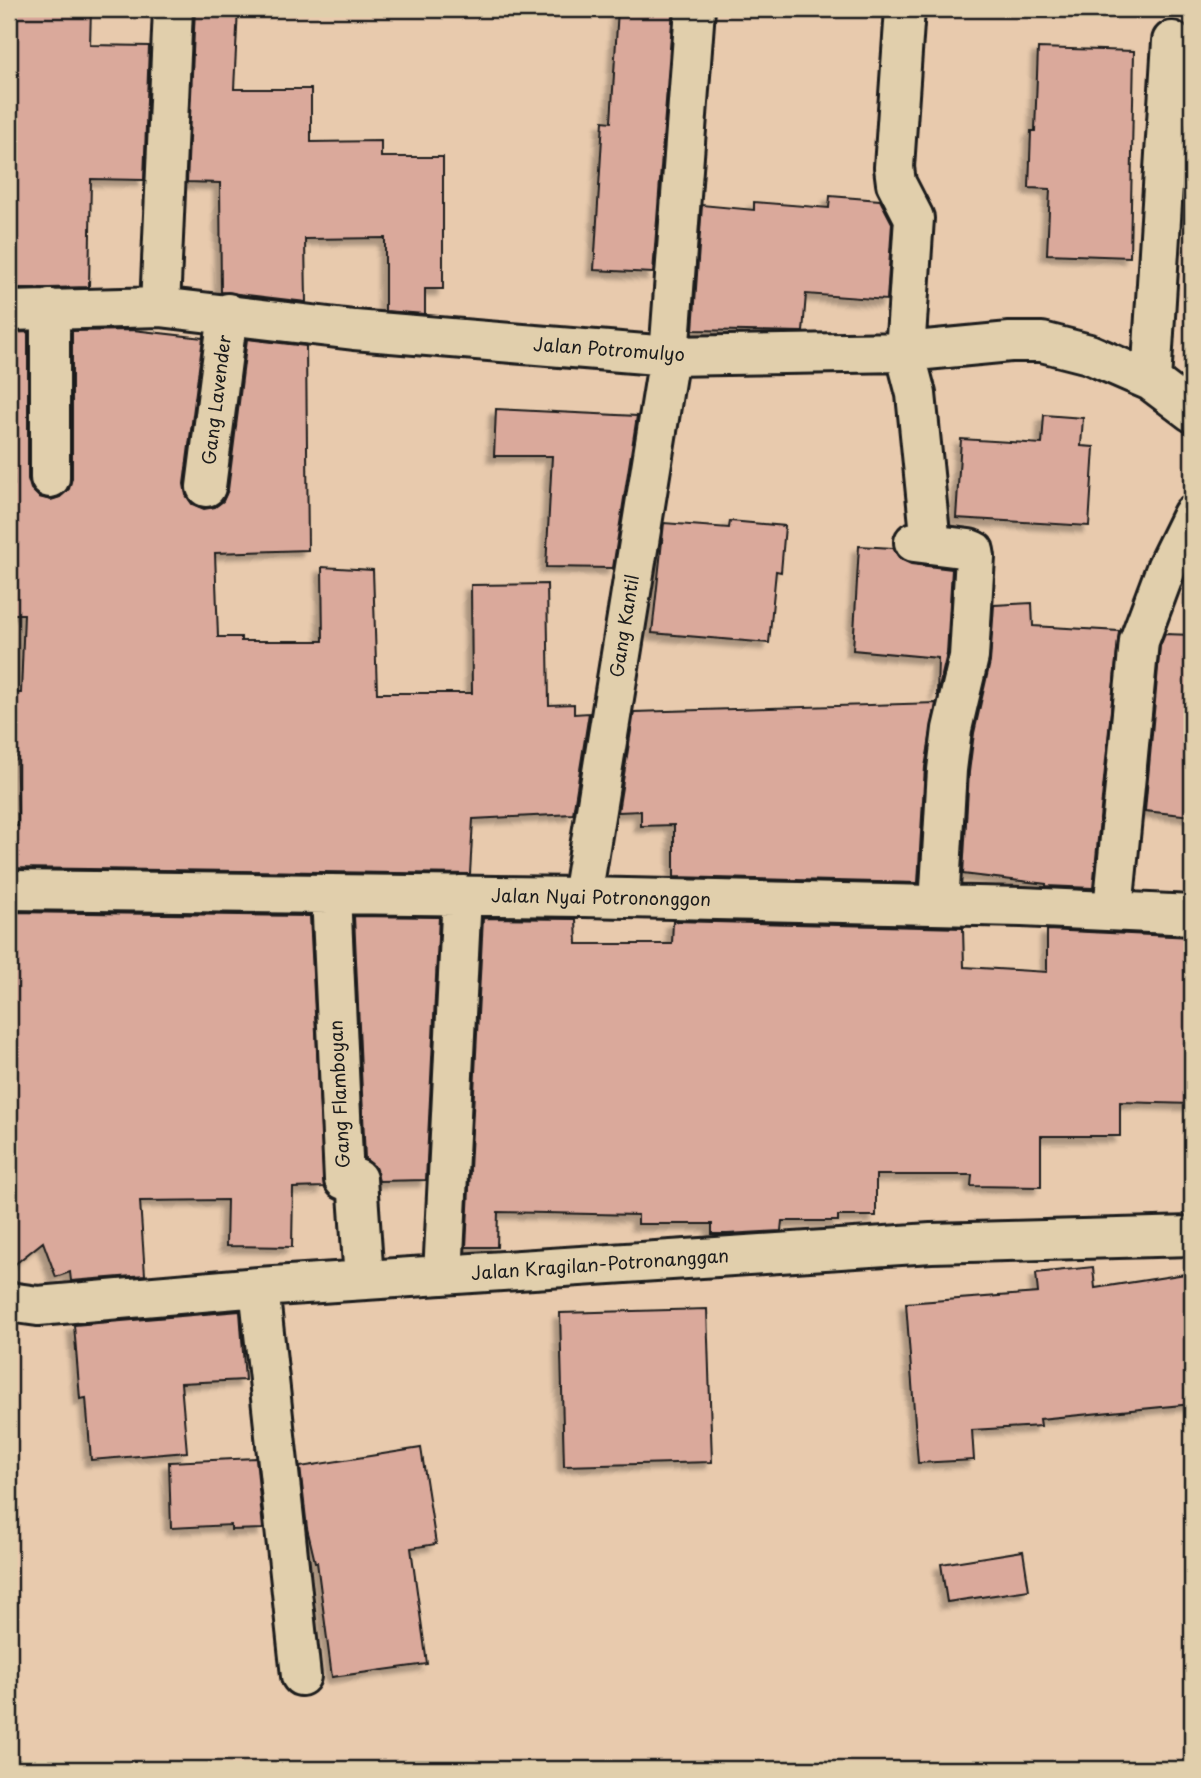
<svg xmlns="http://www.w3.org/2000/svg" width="1201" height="1778" font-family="'Playpen Sans',sans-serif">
<defs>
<filter id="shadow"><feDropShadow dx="-6" dy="6" stdDeviation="2" flood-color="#0004"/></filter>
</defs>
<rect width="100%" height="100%" fill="#e8caad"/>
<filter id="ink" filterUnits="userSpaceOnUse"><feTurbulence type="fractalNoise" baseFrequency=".0143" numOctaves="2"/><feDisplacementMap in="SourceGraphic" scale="14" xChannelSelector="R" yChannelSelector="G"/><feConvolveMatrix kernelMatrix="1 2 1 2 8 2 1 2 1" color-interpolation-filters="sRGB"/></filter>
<g filter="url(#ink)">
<path fill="#daa99b" stroke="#1c1c1c" stroke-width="2" filter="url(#shadow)" d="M9,9h82l-1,36 59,1 -5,134 -53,-1 -2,108 -80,2z
M195,9h43l-4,80h77v53l70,-1v16h62v132h-18v25l-40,-3v-73l-80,1 1,63 -85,-10 -1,-109 -33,-1z
M618,9h55l-20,264 -59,-3 9,-149 8,1z
M1038,48l96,3 -4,206 -83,-3 3,-65 -21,-1 2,-57h4z
M830,196l50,4 12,23 -5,77 -81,-6 -3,38 -110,-2 9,-125 52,5v-8l75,6z
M133,330l70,8 -19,146 2,11 6,9 12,5 11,-2 8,-6 5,-11 19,-151 59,7 2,204 -93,3 3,84h23v4h82l-1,-74 51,3 4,123h95l-1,-108 76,-1 2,121 25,-1v10l15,-1 -16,101 -100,5 -3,55 -457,-6 -1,-42h6l-3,-133h6l3,-79h-15v-129h5l-5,-152 19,-1v147l3,10 8,8 12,3 9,-3 9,-8 3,-11v-147z
M496,409l141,7 -24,152 -67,-1 6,-111h-58z
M1044,415l39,3 -2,28 13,1 -5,79 -133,-8 5,-79 81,5z
M730,521l55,5 -4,46 -5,-1 -7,72 -117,-10 12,-110 65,5z
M859,546l34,2 7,11 11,5 41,5 -5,85 -10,42 1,-38 -85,-8z
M1032,603l1,23 86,5 -26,257 -47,-2v-2l-83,-10 6,-102 5,-39 16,-71 4,-57z
M1165,634l27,1v181l-47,-5 15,-165z
M936,703l-11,64 -7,116 -244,-6v-52l-33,1v-15l-23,1 16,-100z
M9,912l301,4 14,271 -31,1 -1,59 -66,-1 1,-46 -87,1 5,74 -74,6 -1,-9 -14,5 -13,-35 -34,27z
M354,916l85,1 -13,263 -47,1 -4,-14 -10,-8z
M483,918l93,1 1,25h95l1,-23 290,7 1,39 83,5v-42l145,7v167l-72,-2v34h-79v51l-70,-1 1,-11h-96v41h-38v5h-56l-1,10 -54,3h-15v-10h-74v-9l-140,-3 -1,35h-31z
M1093,1267l2,21 97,-15v131l-152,15 1,7 -69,4 2,30 -56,3 -12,-160 132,-10 -2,-20z
M707,1309l5,153 -148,4 -4,-153z
M240,1311l5,69 -64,3 6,69 -96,8 -5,-62 -6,1 -6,-74z
M421,1448l15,96 -25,4 16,116 -95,13 -15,-115h-2l-8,-34 -7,-61z
M256,1458l7,71 -32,1v-5l-60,3 -2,-66z
M1023,1551l6,39 -82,12 -6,-38z"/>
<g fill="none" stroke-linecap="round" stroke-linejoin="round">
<g stroke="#1c1c1c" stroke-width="44">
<path id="minor" d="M905,9l-11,158 2,16 18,35 -9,134 11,42 15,150
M160,307l13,-298
M50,309v169
M9,311l151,-4 194,23 315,26 236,-4 105,-10h32l47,12 62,27 41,31
M1151,381l21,-340
M206,487l22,-174
M914,542l55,7 5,2 1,6 -6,100 -17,72 -5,41 -8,135
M9,890l573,7 440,10 170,8
M331,894l13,286 13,-1 7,101
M582,897l87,-541 26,-347
M1113,910l26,-269 28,-75 25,-51
M443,1275l19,-380
M259,1287l42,389
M9,1302l29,4 221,-19 672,-44 261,-7"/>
</g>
<use href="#minor" stroke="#e1cfac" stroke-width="38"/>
</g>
</g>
<g text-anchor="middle" stroke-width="5" stroke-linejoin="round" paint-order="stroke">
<g font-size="18" fill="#1c1c1c" stroke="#e1cfac">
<text transform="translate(609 350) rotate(4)" y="6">Jalan Potromulyo</text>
<text transform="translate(217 400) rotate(-83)" y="6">Gang Lavender</text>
<text transform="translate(625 626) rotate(-81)" y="6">Gang Kantil</text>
<text transform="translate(601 898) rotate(1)" y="6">Jalan Nyai Potrononggon</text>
<text transform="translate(340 1094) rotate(-93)" y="6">Gang Flamboyan</text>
<text transform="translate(600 1265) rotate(-4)" y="6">Jalan Kragilan-Potronanggan</text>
</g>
</g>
<rect width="1201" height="1778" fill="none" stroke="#e1cfac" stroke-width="35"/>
<rect x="18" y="18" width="1166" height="1743" fill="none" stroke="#1c1c1c" stroke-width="2.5" filter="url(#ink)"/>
</svg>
